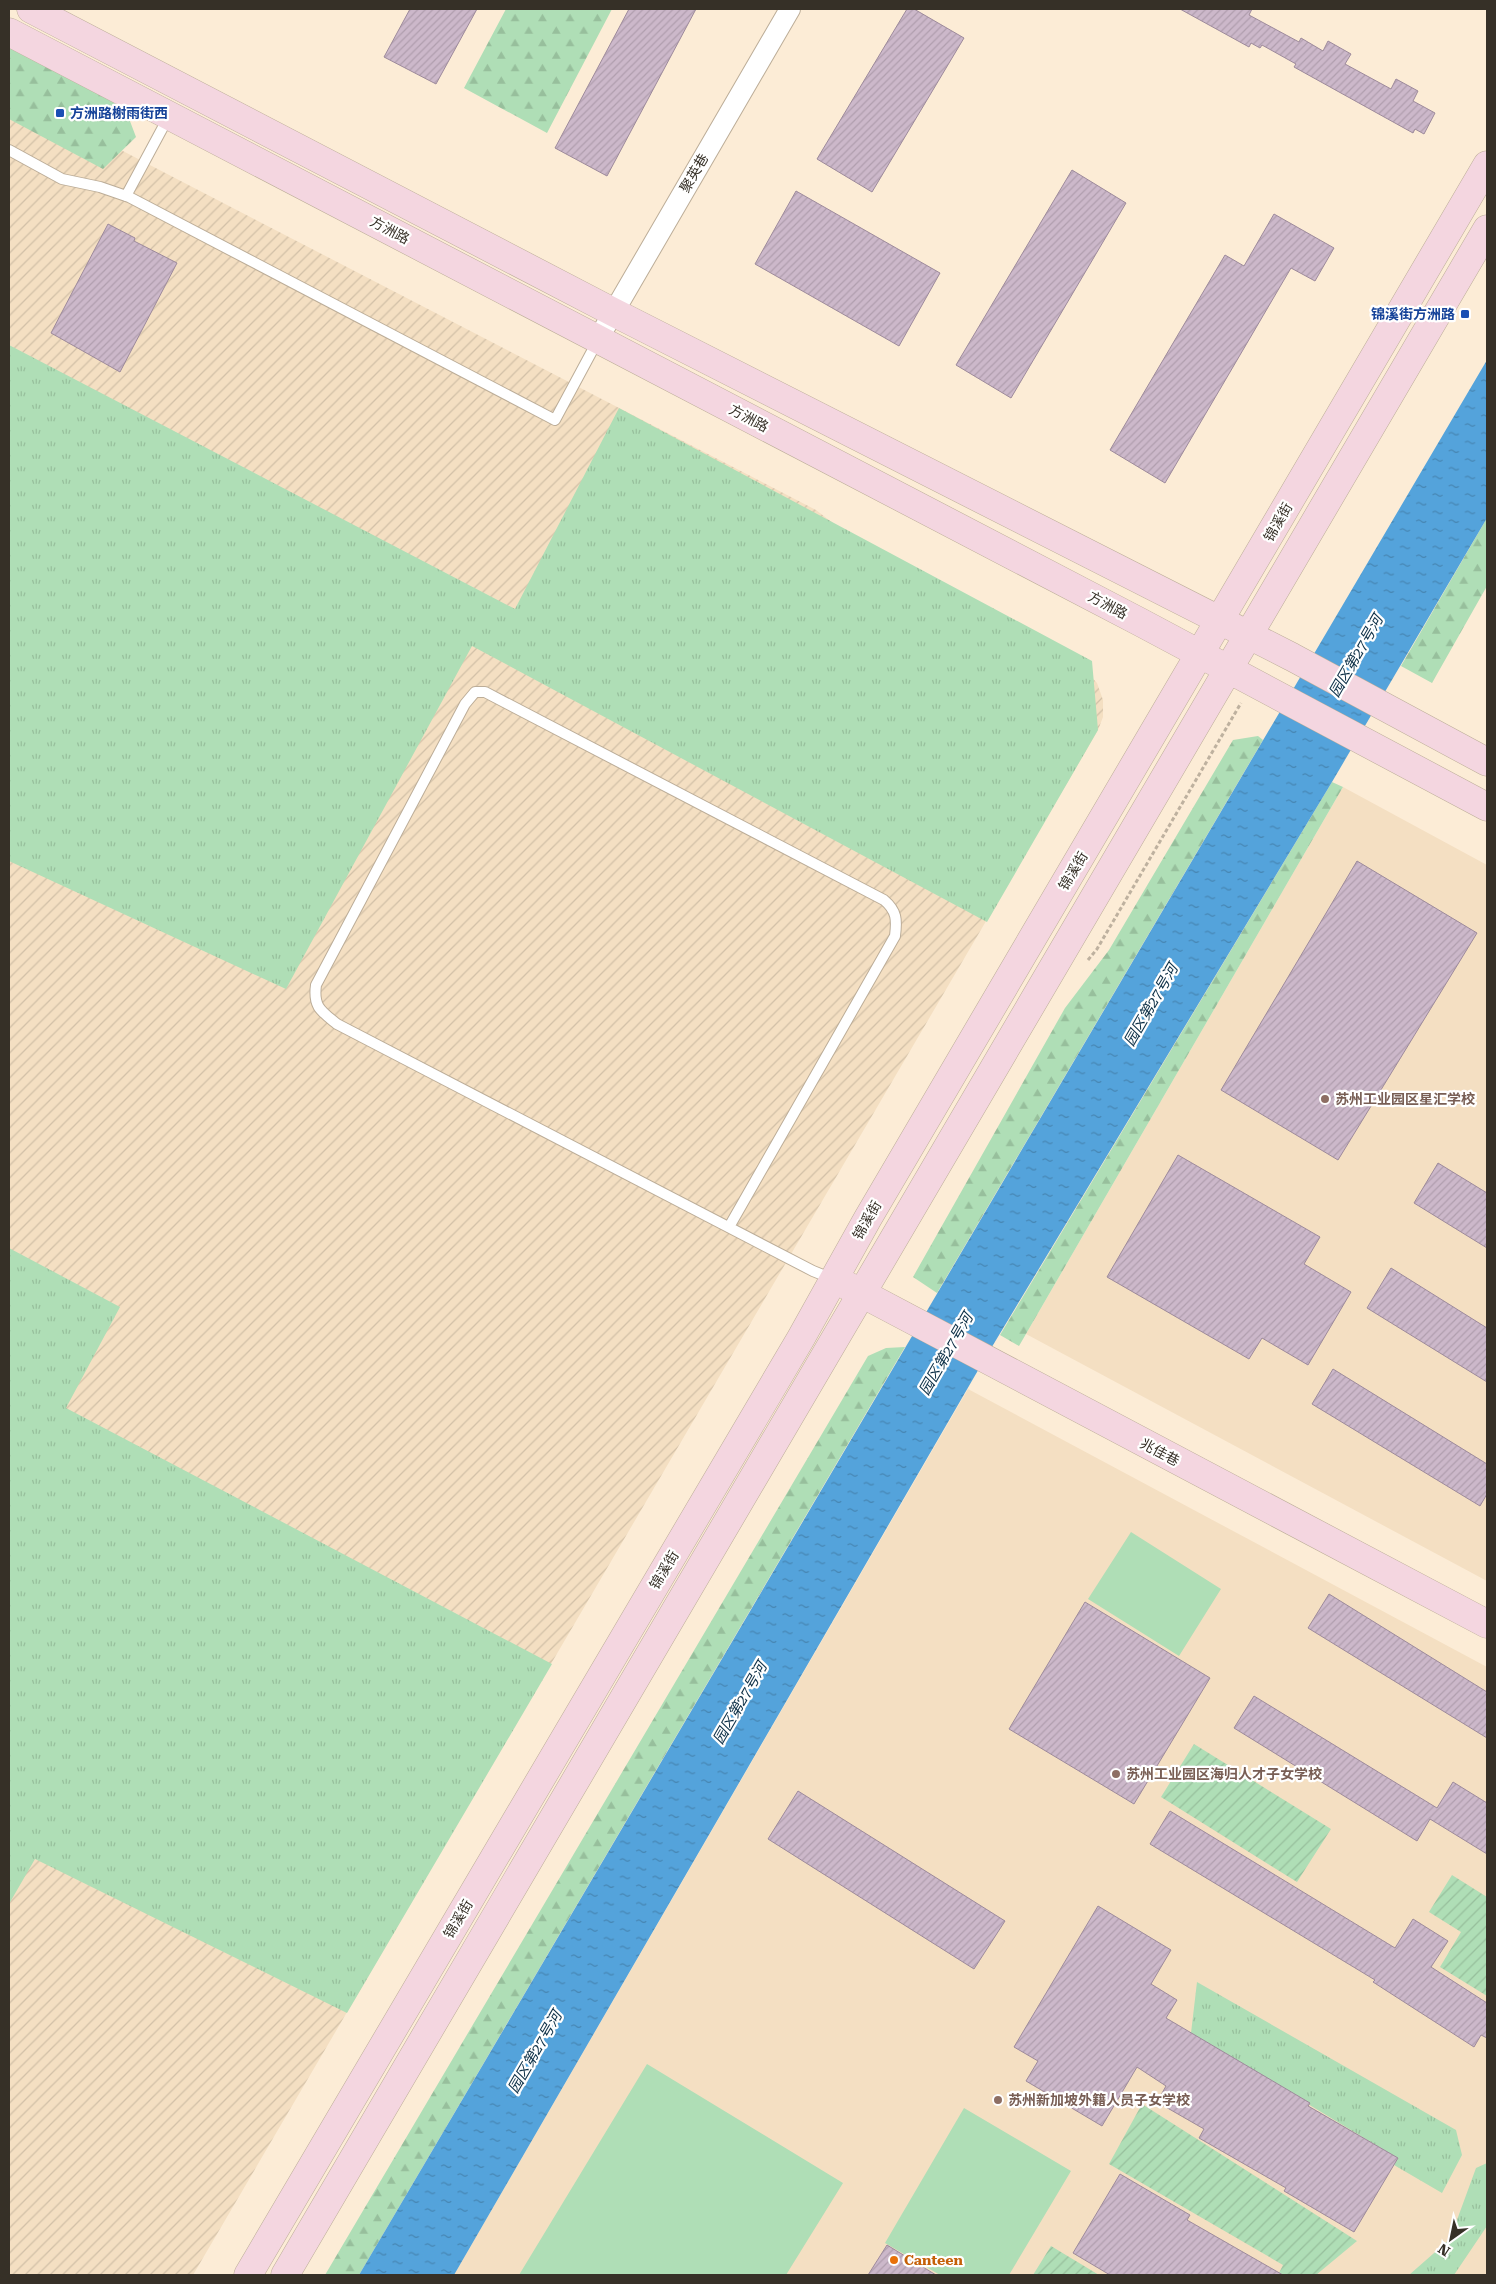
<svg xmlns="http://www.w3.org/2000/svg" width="1496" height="2284" font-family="'Roboto Serif','Noto Sans SC',serif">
<defs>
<pattern id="industrial-furrows" width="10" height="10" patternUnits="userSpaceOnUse" patternTransform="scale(1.25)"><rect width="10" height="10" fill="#f4dfc2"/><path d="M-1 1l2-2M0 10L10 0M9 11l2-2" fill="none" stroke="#d2c0a7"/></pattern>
<pattern id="grass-tufts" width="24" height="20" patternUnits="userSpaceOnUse" patternTransform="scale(1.25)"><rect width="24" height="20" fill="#afdeb6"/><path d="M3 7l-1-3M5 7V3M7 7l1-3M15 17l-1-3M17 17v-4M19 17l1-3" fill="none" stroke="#97bf9c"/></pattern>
<pattern id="forest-firs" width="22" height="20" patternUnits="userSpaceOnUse" patternTransform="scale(1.25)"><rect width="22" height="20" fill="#afdeb6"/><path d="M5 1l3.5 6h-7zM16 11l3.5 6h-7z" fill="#97bf9c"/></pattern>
<pattern id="garden-furrows" width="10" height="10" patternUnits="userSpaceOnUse" patternTransform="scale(1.25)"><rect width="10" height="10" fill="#afdeb6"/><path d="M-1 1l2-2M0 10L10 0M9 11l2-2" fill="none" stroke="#97bf9c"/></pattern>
<pattern id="water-ripples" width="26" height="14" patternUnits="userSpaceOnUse" patternTransform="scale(1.25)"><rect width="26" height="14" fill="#54a3db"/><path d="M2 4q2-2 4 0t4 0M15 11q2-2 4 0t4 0" fill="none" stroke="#4685b2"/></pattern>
<pattern id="building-hatch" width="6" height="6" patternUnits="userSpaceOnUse" patternTransform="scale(1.25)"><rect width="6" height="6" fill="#ccb8ca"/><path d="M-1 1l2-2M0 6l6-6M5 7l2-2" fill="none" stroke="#b09eae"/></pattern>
</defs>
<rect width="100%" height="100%" fill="#fcecd6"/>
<path fill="#f4dfc2" d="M1343,787l144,78v716l-461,-247z
M968,1389l519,278v608h-1033z"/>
<path fill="url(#industrial-furrows)" d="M9,92l807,418 57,44 214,118 10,11 6,17v17l-5,13 -905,1545h-184z"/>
<path fill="url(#grass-tufts)" d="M9,345l506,264 104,-201 473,253 6,69 -111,192 -515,-276 -186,343 -277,-128z
M9,1248l111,59 -54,101 486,256 -205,349 -312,-154 -26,45z
M1197,1982l259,148 6,25 -20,38 -48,-28 3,-7 -206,-125z
M1487,2163v63l-33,49h-45l41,-36 26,-71z"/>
<path fill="url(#forest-firs)" d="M506,9h106l-65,124 -83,-45z
M9,46l116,62 11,29 -33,32 -94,-50z
M1487,518v68l-55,97 -31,-17z
M1258,736l5,4 -326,553 -24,-16 152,-269 44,-58 124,-210z
M1332,782l11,5 -324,559 -19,-11z
M905,1347l-546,928h-34l543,-919 18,-8z"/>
<path fill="url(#garden-furrows)" d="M1194,1744l137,85 -34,53 -136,-85z
M1452,1875l35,22v99l-47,-29 21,-35 -32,-20z
M1142,2104l215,137 -41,34h-38l5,-10 -174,-101z
M1051,2246l48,29h-66z"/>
<path fill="#afdeb6" d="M1131,1532l90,57 -42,67 -91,-57z
M647,2064l196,119 -57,92h-267z
M964,2108l107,63 -62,104h-69l-55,-32z"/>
<path fill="url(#water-ripples)" d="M1487,360v158l-155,264 -348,578 -530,915h-95z"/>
<path fill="url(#building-hatch)" stroke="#9d8a9b" d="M410,9h67l-41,75 -52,-27z
M629,9h67l-89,167 -52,-28z
M907,9h7l50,29 -92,154 -55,-33z
M1180,9h72l-3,6 50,27 2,-4 22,13 5,-10 23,13 -6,10 46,25 5,-10 22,12 -5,10 22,12 -11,21 -9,-5 -2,4 -119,-66 2,-3 -34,-19 -2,3 -9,-5 -2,4z
M1072,170l54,33 -115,195 -55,-33z
M796,191l144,82 -41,73 -144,-82z
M1274,214l60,34 -19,33 -24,-13 -126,215 -55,-33 115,-195 19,11z
M108,224l27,14 -1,3 43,22 -57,109 -69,-39z
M1357,861l120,72 -139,227 -117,-70z
M1178,1155l142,82 -16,27 47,28 -43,73 -46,-27 -13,21 -142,-82z
M1438,1163l49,30v55l-73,-45z
M1391,1268l96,60v54l-120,-74z
M1333,1369l154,95v30l-7,12 -168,-102z
M1329,1594l158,98v46l-179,-110z
M1085,1602l125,76 -76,126 -125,-75z
M1254,1696l183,112 16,-26 34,21v51l-57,-35 -13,22 -183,-113z
M798,1791l207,130 -31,48 -206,-130z
M1170,1811l225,137 18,-29 35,22 -17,26 56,36v35l-6,-3 -7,12 -101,-65 2,-2 -225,-136z
M1098,1906l73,44 -20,34 26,16 -11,18 144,85 -2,3 90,52 -44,74 -70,-41 2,-3 -87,-50 5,-9 -47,-27 9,-16 -29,-19 -35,59 -76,-45 12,-20 -24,-14z
M1120,2174l70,41 -3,5 96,55h-173l-37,-22z
M887,2245l49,30h-68z"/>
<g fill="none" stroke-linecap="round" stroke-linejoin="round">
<g stroke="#bcad98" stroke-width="12">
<path id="lane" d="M9,150l53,29 38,8 29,10 426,223 43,-80
M126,196l43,-80
M729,1227l166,-291c2,-16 2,-25 -11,-36l-399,-208h-10l-10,12 -149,281c-3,22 5,26 21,39l476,247 20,8"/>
</g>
<g stroke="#bcad98" stroke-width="22">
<path id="street" d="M598,339l192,-330"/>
</g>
<g stroke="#bcad98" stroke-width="29">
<path id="secondary" d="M31,9l582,303 679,345 195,105
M9,32l1131,590 347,185
M846,1285l641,339
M248,2275l553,-937 67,-120 619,-1053
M285,2275l1202,-2046"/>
</g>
<path stroke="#beb19f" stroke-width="3" stroke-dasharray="4 2.5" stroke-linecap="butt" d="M1088,960l9,-11 144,-246"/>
<use href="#lane" stroke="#fff" stroke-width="10"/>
<use href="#street" stroke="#fff" stroke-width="20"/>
<use href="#secondary" stroke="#f4d6e0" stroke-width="28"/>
</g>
<g fill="#1a4fb4" stroke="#fff" stroke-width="2">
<rect x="55" y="108" width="10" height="10" rx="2.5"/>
<rect x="1460" y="309" width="10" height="10" rx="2.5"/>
</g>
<g fill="#8d6e63" stroke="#fff" stroke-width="2">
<circle cx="1325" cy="1099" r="5"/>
<circle cx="1116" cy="1774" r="5"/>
<circle cx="998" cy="2100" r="5"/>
</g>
<circle fill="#e8710a" stroke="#fff" stroke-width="2" cx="894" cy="2260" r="5"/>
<g text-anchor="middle" stroke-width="4.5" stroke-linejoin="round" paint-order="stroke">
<g font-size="14" font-weight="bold" fill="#164399" stroke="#fff" text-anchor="start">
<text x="70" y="118">方洲路榭雨街西</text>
<text x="1455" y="319" text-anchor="end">锦溪街方洲路</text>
</g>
<g font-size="14" fill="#363027" stroke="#fff">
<text transform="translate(694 173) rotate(-60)" y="5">聚英巷</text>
<text transform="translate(390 230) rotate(28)" y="5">方洲路</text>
<text transform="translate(749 418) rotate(28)" y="5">方洲路</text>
<text transform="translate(1278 522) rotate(-60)" y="5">锦溪街</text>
<text transform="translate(1108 605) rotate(28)" y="5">方洲路</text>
<text transform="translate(1073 871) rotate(-59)" y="5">锦溪街</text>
<text transform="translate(867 1220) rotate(-60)" y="5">锦溪街</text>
<text transform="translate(1160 1452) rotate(28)" y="5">兆佳巷</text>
<text transform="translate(664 1570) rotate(-59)" y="5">锦溪街</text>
<text transform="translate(458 1919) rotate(-59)" y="5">锦溪街</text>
</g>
<g font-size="14" font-weight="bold" fill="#785e54" stroke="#fff" text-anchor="start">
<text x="1335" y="1104">苏州工业园区星汇学校</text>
<text x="1126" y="1779">苏州工业园区海归人才子女学校</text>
<text x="1008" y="2105">苏州新加坡外籍人员子女学校</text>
</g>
<g font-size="14" font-weight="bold" fill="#c56008" stroke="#fff" text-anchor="start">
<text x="904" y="2265">Canteen</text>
</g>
<g font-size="15" font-style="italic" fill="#0c2f46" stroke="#fff">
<text transform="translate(1356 656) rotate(-60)" y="5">园区第27号河</text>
<text transform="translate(1151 1005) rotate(-60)" y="5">园区第27号河</text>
<text transform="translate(946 1354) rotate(-60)" y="5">园区第27号河</text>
<text transform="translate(740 1703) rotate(-60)" y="5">园区第27号河</text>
<text transform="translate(535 2052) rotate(-60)" y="5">园区第27号河</text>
</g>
</g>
<rect width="1496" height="2284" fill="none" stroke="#363027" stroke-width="20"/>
<g transform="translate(1451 2239) rotate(213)" stroke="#ffffff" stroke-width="4" paint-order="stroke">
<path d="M0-4L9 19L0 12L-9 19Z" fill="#363027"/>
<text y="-8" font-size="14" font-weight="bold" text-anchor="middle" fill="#363027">N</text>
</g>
</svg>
